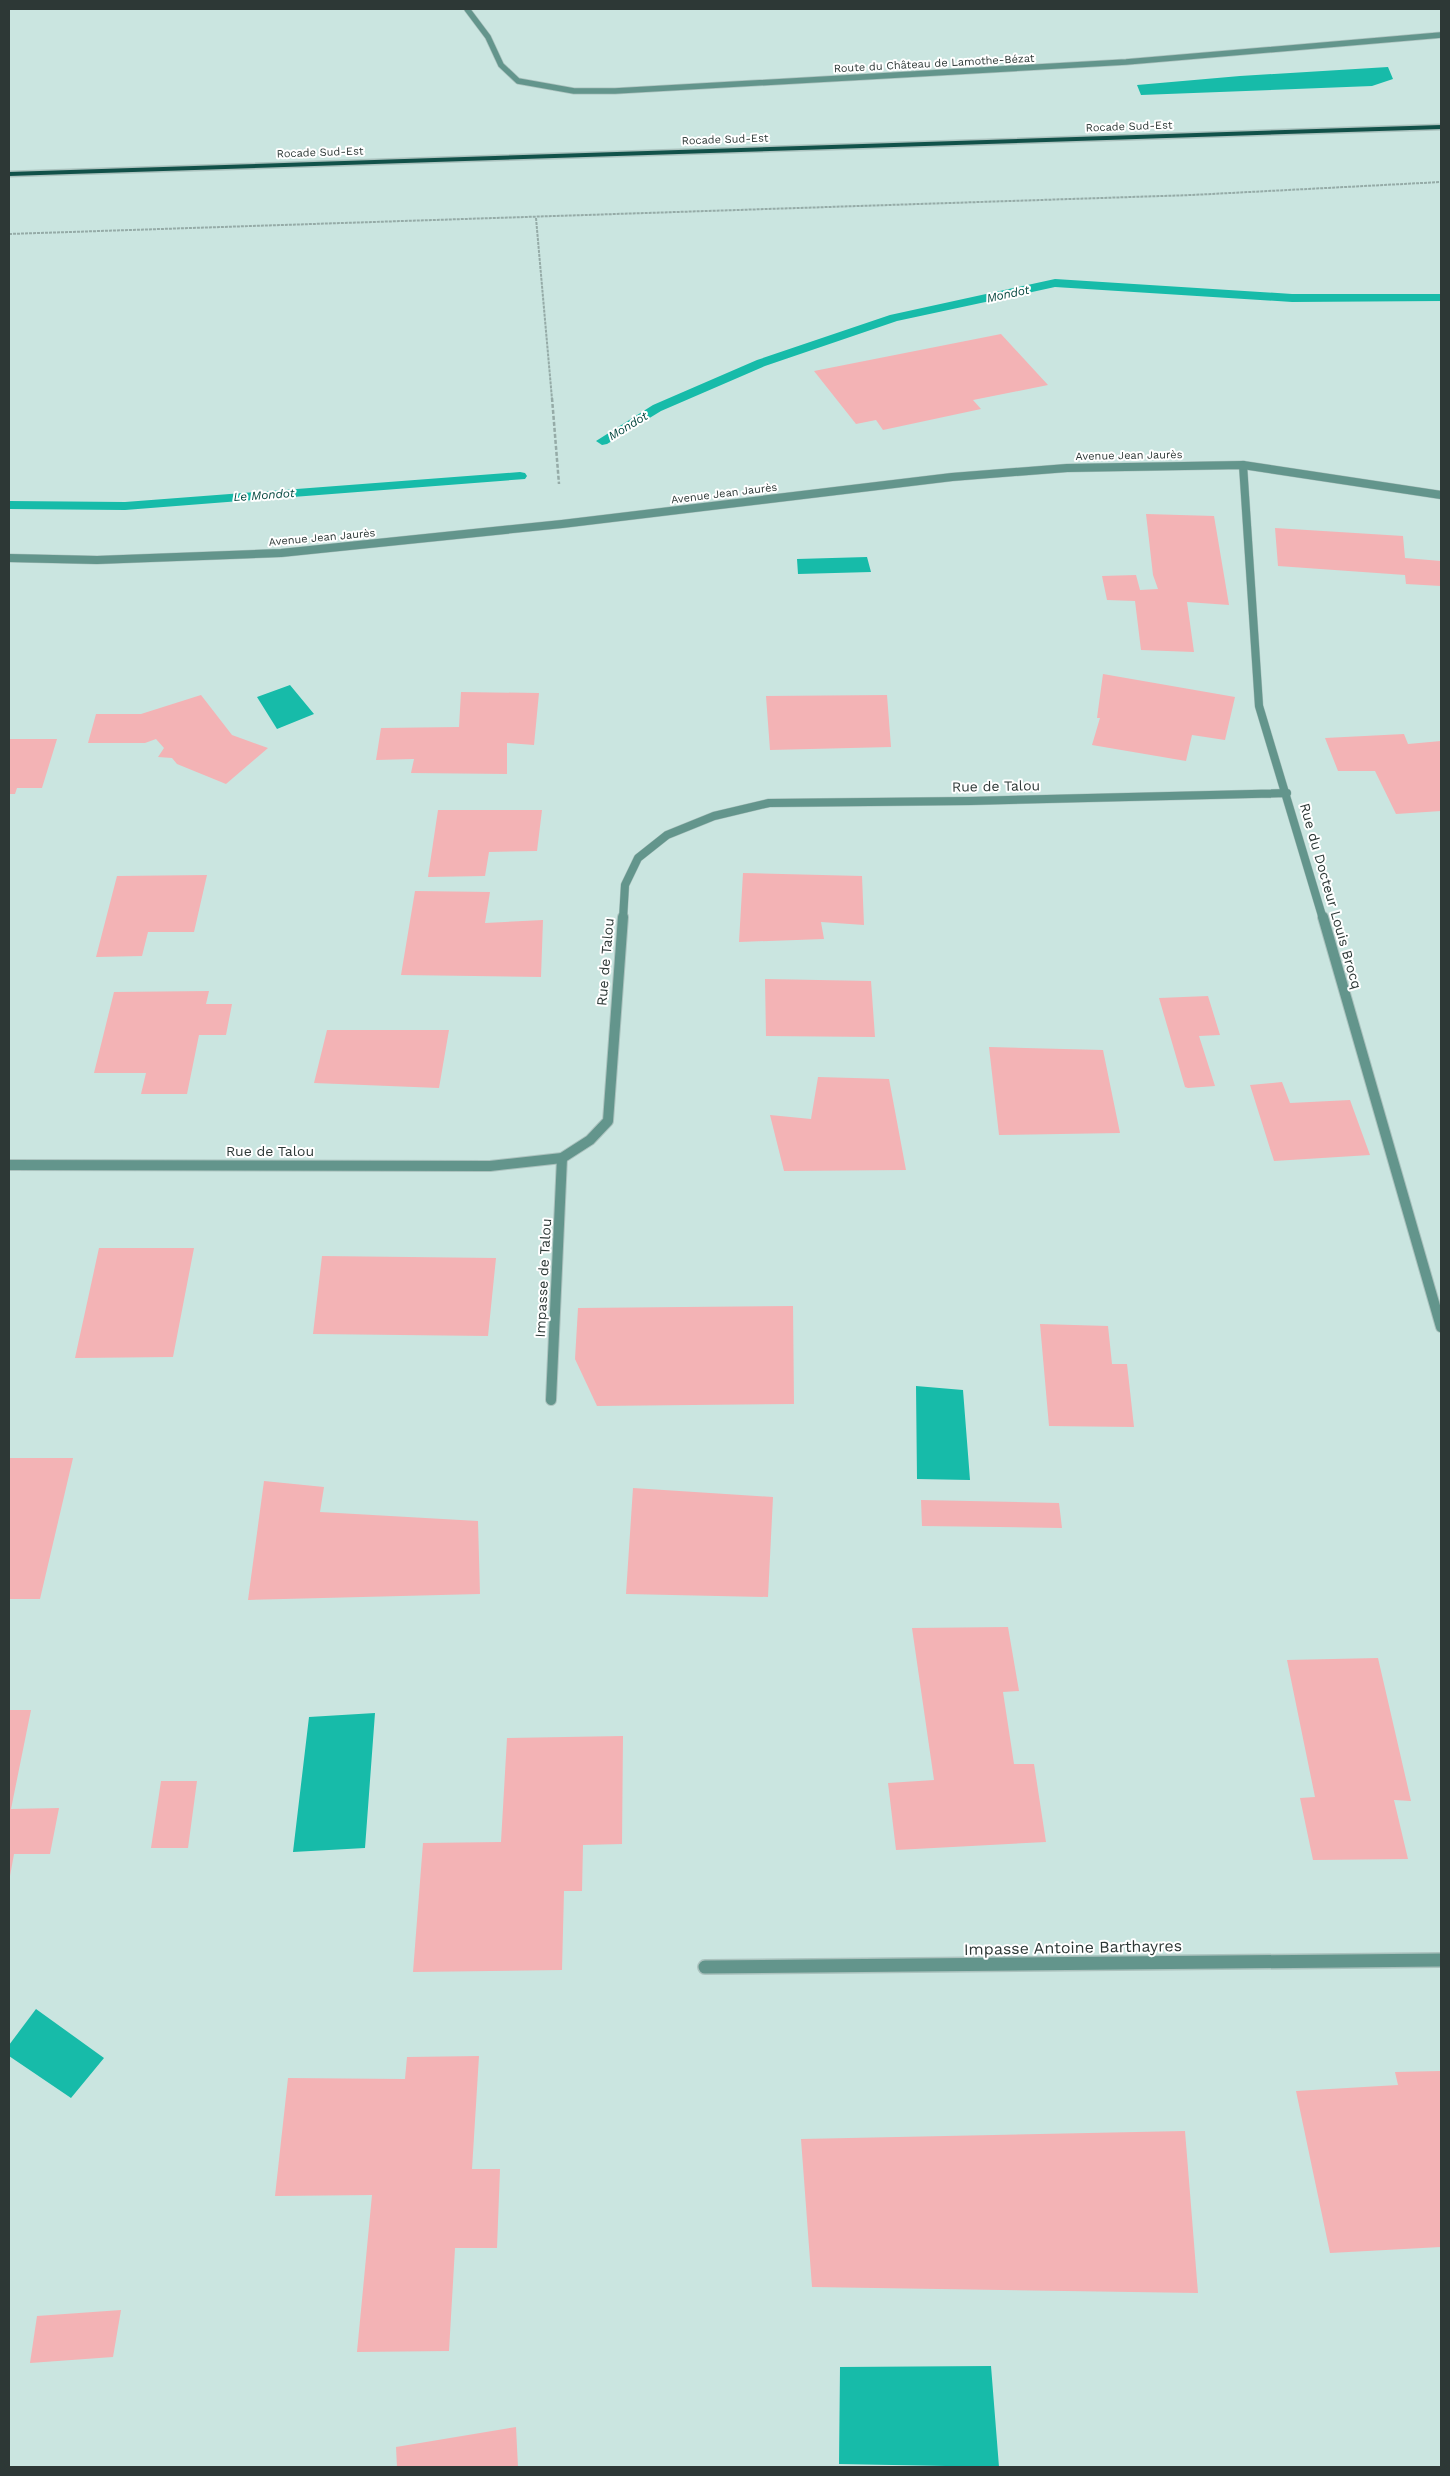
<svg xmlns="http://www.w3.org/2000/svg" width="1450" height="2476" font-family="'Work Sans',sans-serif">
<rect width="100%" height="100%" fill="#cae5e0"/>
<path fill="#17bba9" d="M1388,67l5,12 -21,7 -231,9 -4,-10 103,-9z
M867,557l4,15 -73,2 -1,-15z
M290,685l24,29 -37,15 -20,-32z
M916,1386l47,4 7,90 -53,-1z
M375,1713l-10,135 -72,4 16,-135z
M36,2009l68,49 -33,40 -62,-42v-11z
M991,2366l8,101 -160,-3 1,-97z"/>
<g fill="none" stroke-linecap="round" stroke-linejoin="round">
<path fill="#17bba9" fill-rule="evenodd" d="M1055,279l237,15h149v7l-149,1 -237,-15 -158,34 -132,45 -104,45 -54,33 -5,1 -6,-4 57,-36 104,-45 133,-45z
M520,472l5,1 2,3 -2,3 -400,31 -116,-1v-8l116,1z"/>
</g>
<path fill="#f3b3b5" d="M1001,334l47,51 -75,15 8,9 -98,21 -7,-10 -20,4 -42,-53z
M1146,514l68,2 15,89 -42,-3 7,50 -53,-2 -6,-49 -28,-1 -5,-24 34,-1 4,15 18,-1 -5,-14z
M1275,528l128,8 2,22 36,3v25l-35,-2 -1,-9 -127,-9z
M1103,674l132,23 -10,43 -33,-5 -6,26 -94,-16 8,-27h-3z
M461,692l78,1 -5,52 -27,-2v31l-96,-1 3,-14 -38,1 5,-32 78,-1z
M201,695l31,40 36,13 -42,36 -49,-20 -5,-6 -14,-1 6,-9 -8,-9 -11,4h-57l8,-29h45z
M887,695l4,52 -121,3 -4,-54z
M1404,734l4,10 33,-3v70l-45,3 -21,-43h-37l-13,-33z
M9,739h48l-15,49h-25l-2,6h-6z
M438,810h104l-5,41 -48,1 -4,24 -57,1z
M743,873l119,3 2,49 -43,-3 3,17 -85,3z
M207,875l-13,57h-46l-6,24 -46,1 21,-81z
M415,891l75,1 -5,31 58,-3 -2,57 -140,-2z
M765,979l106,2 4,56 -109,-1z
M209,991l-3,13h26l-6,31h-27l-12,59h-46l5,-21h-52l20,-81z
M1208,996l12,39 -21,1 16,50 -27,2 -3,-1 -26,-89z
M327,1030h122l-10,58 -125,-5z
M989,1047l114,3 17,83 -121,2z
M818,1077l71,2 17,91 -122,1 -14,-56 41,4z
M1282,1082l8,21 60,-3 20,55 -96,6 -24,-76z
M99,1248h95l-21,109 -98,1z
M322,1256l174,2 -8,78 -175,-2z
M793,1306l1,98 -197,2 -22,-47 3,-51z
M1040,1324l68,2 4,38h15l7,63 -85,-1z
M9,1458h64l-33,141h-31z
M264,1481l60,6 -4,25 158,9 2,73 -232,6z
M633,1488l140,9 -5,100 -142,-3z
M921,1500l138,3 3,25 -140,-2z
M1008,1627l11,64 -16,1 11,72h20l12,78 -150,8 -8,-67 46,-3 -22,-152z
M1378,1658l33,143 -17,-1 14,59 -95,1 -13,-62 15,-1 -28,-137z
M9,1710h22l-20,99 48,-1 -9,46h-36l-4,22z
M623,1736l-1,108 -39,1 -1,46h-18l-2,79 -149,2 10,-129 78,-1 6,-104z
M161,1781h36l-9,67h-37z
M479,2056l-7,113h28l-3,79h-42l-6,103 -92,1 15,-157 -97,1 13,-118 117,1 2,-22z
M1441,2071v176l-111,6 -34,-162 102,-6 -3,-13z
M1185,2131l13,162 -386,-6 -11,-148z
M121,2310l-8,47 -83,6 7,-47z
M516,2427l2,40h-121l-1,-20z"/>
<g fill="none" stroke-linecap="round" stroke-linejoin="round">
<g stroke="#abc2be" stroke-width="12">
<path id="service-far1" d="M551,1400l11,-242"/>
</g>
<g stroke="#abc2be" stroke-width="16">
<path id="service" d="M705,1967l736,-7"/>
</g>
<g stroke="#abc2be" stroke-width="7">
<path id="minor-far2" d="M467,9l21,28 13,28 17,16 56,10h41l511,-29 315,-27"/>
</g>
<g stroke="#abc2be" stroke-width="9">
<path id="minor-far1" d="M1243,465l16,241 64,213
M623,919l2,-34 13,-27 29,-23 47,-19 55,-13 201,-2 317,-8"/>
</g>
<g stroke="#abc2be" stroke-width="12">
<path id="minor" d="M1323,917l118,410
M9,1165l481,1 72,-8 28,-18 18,-19 15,-204"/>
</g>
<g stroke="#abc2be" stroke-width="9">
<path id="tertiary" d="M9,558l88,2 184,-7 281,-29 390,-47 115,-9 176,-3 198,30"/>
</g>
<g stroke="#abc2be" stroke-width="3">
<path id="primary" d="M1441,125v4l-1432,47v-4z"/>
</g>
<path stroke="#95aba7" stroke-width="2" stroke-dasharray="3 1" stroke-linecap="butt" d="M536,218l16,181
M9,234l1183,-39 249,-13"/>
<path stroke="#95aba7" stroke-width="2.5" stroke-dasharray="4 2" stroke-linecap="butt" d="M552,398l7,86"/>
<use href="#service-far1" stroke="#63958c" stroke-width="10"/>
<use href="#service" stroke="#63958c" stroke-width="13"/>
<use href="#minor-far2" stroke="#63958c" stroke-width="5.5"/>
<use href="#minor-far1" stroke="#63958c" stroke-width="8"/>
<use href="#minor" stroke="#63958c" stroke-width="10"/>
<use href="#tertiary" stroke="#63958c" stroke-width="8"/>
<use href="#primary" fill="#115149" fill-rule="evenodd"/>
</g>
<g text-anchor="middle" stroke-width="4" stroke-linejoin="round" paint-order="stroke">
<g font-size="11" fill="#2d3836" stroke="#fff">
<text transform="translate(934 63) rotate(-3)" y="4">Route du Château de Lamothe-Bézat</text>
<text transform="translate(1129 126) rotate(-2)" y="4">Rocade Sud-Est</text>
<text transform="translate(725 139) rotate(-2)" y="4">Rocade Sud-Est</text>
<text transform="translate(320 152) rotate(-2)" y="4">Rocade Sud-Est</text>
<text transform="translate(1129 455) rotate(-1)" y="4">Avenue Jean Jaurès</text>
<text transform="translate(724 493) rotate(-7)" y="4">Avenue Jean Jaurès</text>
<text transform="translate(322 537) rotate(-5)" y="4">Avenue Jean Jaurès</text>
</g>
<g font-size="12" font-style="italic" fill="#04463e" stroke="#fff">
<text transform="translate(1008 294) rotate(-12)" y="4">Mondot</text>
<text transform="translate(628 426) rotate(-31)" y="4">Mondot</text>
<text transform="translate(264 495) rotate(-4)" y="4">Le Mondot</text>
</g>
<g font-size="14" fill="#2d3836" stroke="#fff">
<text transform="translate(996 786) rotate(-1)" y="5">Rue de Talou</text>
<text transform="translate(1331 896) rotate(74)" y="5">Rue du Docteur Louis Brocq</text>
<text transform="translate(605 962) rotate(-85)" y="5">Rue de Talou</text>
<text x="270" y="1156">Rue de Talou</text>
<text transform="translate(543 1278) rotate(-87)" y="5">Impasse de Talou</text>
</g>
<g font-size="16" fill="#2d3836" stroke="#fff">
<text transform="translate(1073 1947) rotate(-1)" y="6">Impasse Antoine Barthayres</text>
</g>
</g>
<rect width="1450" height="2476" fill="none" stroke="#2d3836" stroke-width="20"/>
</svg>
